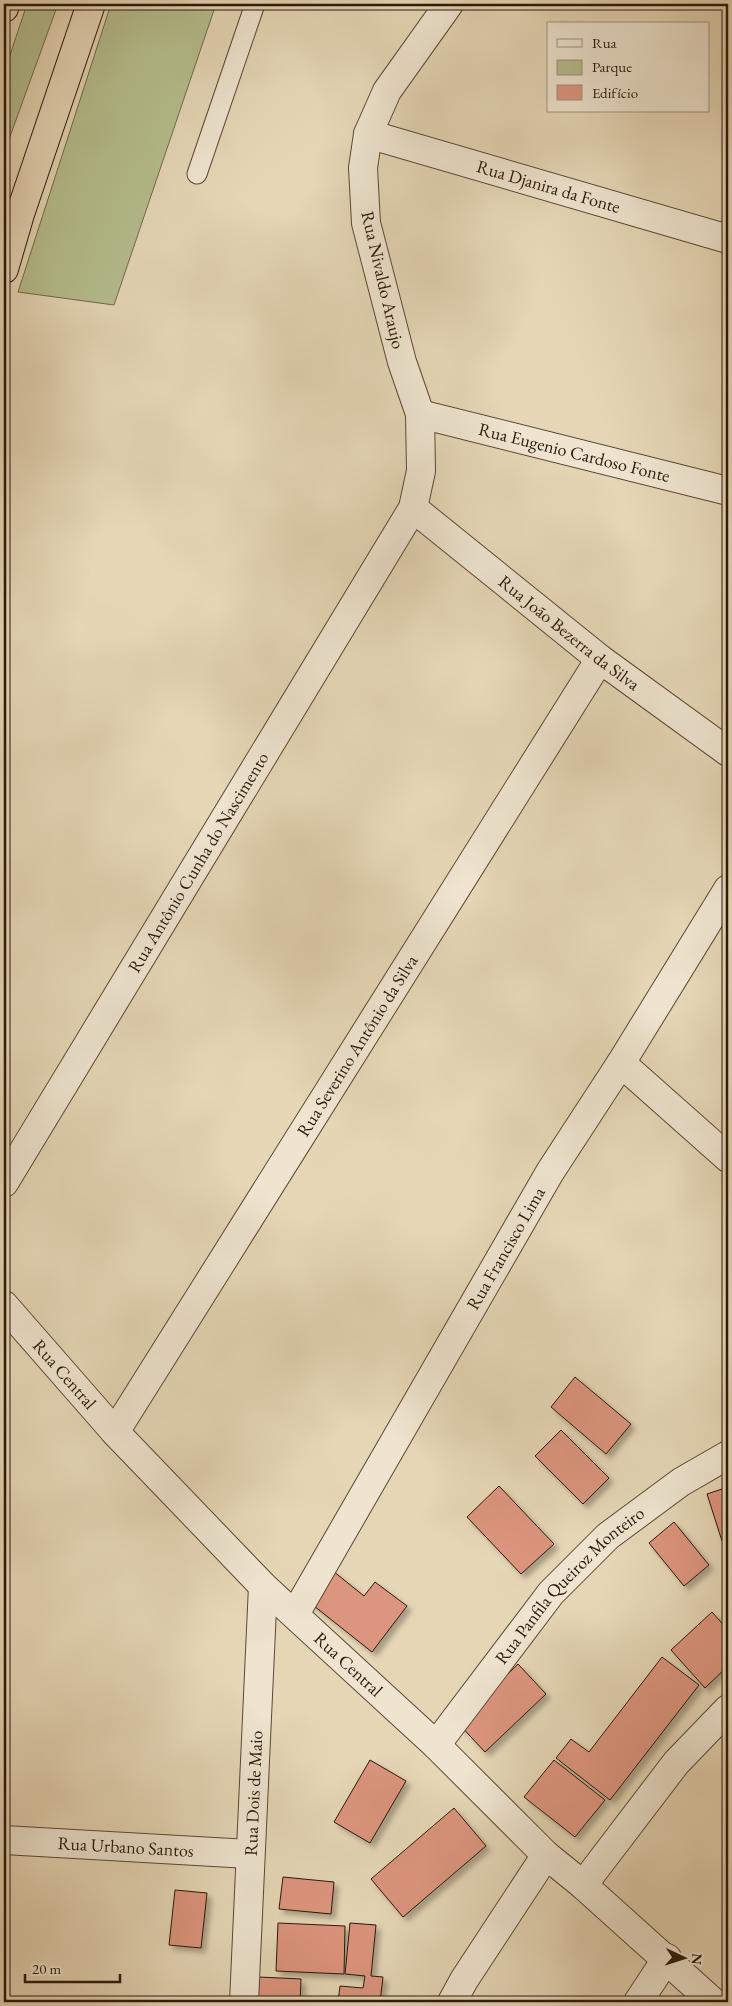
<svg xmlns="http://www.w3.org/2000/svg" width="732" height="2006" font-family="'EB Garamond',serif">
<defs>
<filter id="shadow"><feDropShadow dx="4.5" dy="4.5" stdDeviation="2.5" flood-color="#0004"/></filter>
</defs>
<rect width="100%" height="100%" fill="#e5d6b5"/>
<filter id="stains"><feTurbulence type="fractalNoise" baseFrequency=".004" numOctaves="4"/><feColorMatrix values="0 0 0 0 .2 0 0 0 0 .09 0 0 0 0 .02 0 0 0 .5 -.17"/></filter>
<radialGradient id="worn" r=".72"><stop offset=".6" stop-color="#630" stop-opacity="0"/><stop offset="1" stop-color="#630" stop-opacity=".3"/></radialGradient>
<path fill="#b5bd8d" stroke="#706a4c" d="M27,4h31l-54,149v-80z
M111,4h105l-102,301 -96,-13z"/>
<path fill="#dc957e" stroke="#2b180a" filter="url(#shadow)" d="M575,1377l56,47 -25,30 -55,-47z
M561,1430l48,48 -26,26 -48,-48z
M499,1486l55,58 -33,30 -54,-57z
M728,1487v52l-6,2 -15,-47z
M674,1522l35,43 -25,21 -35,-43z
M333,1571l31,25 11,-14 32,24 -35,46 -63,-50z
M712,1612l16,18v36l-23,22 -34,-38z
M662,1657l37,28 -89,115 -54,-42 15,-19 18,13z
M518,1664l28,30 -61,58 -27,-29z
M370,1760l36,21 -36,62 -36,-21z
M554,1760l51,40 -30,37 -51,-40z
M454,1808l32,38 -83,71 -32,-38z
M283,1877l51,5 -3,32 -52,-5z
M175,1890l32,3 -6,55 -32,-3z
M278,1923l67,3 -1,48 -68,-3z
M350,1923l26,2 -5,51 12,1 -3,25h-42l2,-16 23,2 2,-12 -20,-2z
M259,1977l42,2 -1,23h-42z"/>
<g fill="none" stroke-linecap="round" stroke-linejoin="round">
<g stroke="#5a4835" stroke-width="21">
<path id="service" d="M197,174l58,-170"/>
</g>
<g stroke="#5a4835" stroke-width="30">
<g id="minor">
<path id="s1" d="M368,134l360,105"/>
<path id="s2" d="M420,414l308,77"/>
<path id="s3" d="M413,508l187,151 128,93"/>
<path d="M621,1063l107,95"/>
<path id="s4" d="M4,1183l409,-675 8,-37 -1,-57 -18,-52 -36,-139 -3,-55 5,-34 19,-43 62,-87"/>
<path id="s5" d="M4,1305l111,127 148,154 173,159 110,110 37,30 130,117"/>
<path id="s6" d="M115,1432l485,-773"/>
<path id="s7" d="M295,1614l255,-442 71,-109 107,-174"/>
<path id="s8" d="M436,1745l115,-152 57,-57 73,-54 47,-27"/>
<path id="s9" d="M4,1840l245,14"/>
<path d="M583,1885l93,-122 52,-54"/>
<path id="s10" d="M244,2002l19,-416"/>
<path d="M452,2002l12,-22 82,-125"/>
<path d="M638,2002l29,-44"/>
</g>
</g>
<g stroke="#2b180a" stroke-width="30">
<path id="trunk" d="M4,8l1,-4
M4,269l16,-55 71,-210"/>
</g>
<use href="#service" stroke="#eee4cf" stroke-width="19"/>
<use href="#minor" stroke="#eee4cf" stroke-width="28"/>
<use href="#trunk" stroke="#e5d6b5" stroke-width="28"/>
</g>
<g text-anchor="middle" stroke-width="4.5" stroke-linejoin="round" paint-order="stroke">
<g font-size="18" fill="#2b180a" stroke="#eee4cf">
<text dy="6" stroke="none"><textPath href="#s1" startOffset="188">Rua Djanira da Fonte</textPath></text>
<text transform="translate(383 280) rotate(77)" y="6">Rua Nivaldo Araujo</text>
<text dy="6" stroke="none"><textPath href="#s2" startOffset="159">Rua Eugenio Cardoso Fonte</textPath></text>
<text dy="6" stroke="none"><textPath href="#s3" startOffset="200">Rua João Bezerra da Silva</textPath></text>
<text dy="6" stroke="none"><textPath href="#s4" startOffset="375">Rua Antônio Cunha do Nascimento</textPath></text>
<text dy="6" stroke="none"><textPath href="#s6" startOffset="456">Rua Severino Antônio da Silva</textPath></text>
<text dy="6" stroke="none"><textPath href="#s7" startOffset="422">Rua Francisco Lima</textPath></text>
<text dy="6" stroke="none"><textPath href="#s5" startOffset="92">Rua Central</textPath></text>
<text dy="6" stroke="none"><textPath href="#s8" startOffset="209">Rua Panfila Queiroz Monteiro</textPath></text>
<text dy="6" stroke="none"><textPath href="#s5" startOffset="498">Rua Central</textPath></text>
<text dy="6" stroke="none"><textPath href="#s10" startOffset="209">Rua Dois de Maio</textPath></text>
<text dy="6" stroke="none"><textPath href="#s9" startOffset="122">Rua Urbano Santos</textPath></text>
</g>
</g>
<rect width="732" height="2006" fill="none" stroke="#e5d6b5" stroke-width="20"/>
<rect x="5" y="5" width="722" height="1996" fill="none" stroke="#2b180a" stroke-width="2.5"/>
<rect x="10" y="10" width="712" height="1986" fill="none" stroke="#2b180a"/>
<rect x="547" y="22" width="162" height="90" fill="#eee4cf" stroke="#a09280"/>
<rect x="557" y="39" width="25" height="8" fill="#eee4cf" stroke="#a09280"/>
<text x="592" y="48" font-size="15" fill="#2b180a">Rua</text>
<rect x="557" y="60" width="25" height="15" fill="#b5bd8d" stroke="#a09280"/>
<text x="592" y="72" font-size="15" fill="#2b180a">Parque</text>
<rect x="557" y="85" width="25" height="15" fill="#dc957e" stroke="#a09280"/>
<text x="592" y="98" font-size="15" fill="#2b180a">Edifício</text>
<g transform="translate(684 1958) rotate(94)" stroke="#eee4cf" stroke-width="4" paint-order="stroke">
<path d="M0-4L9 19L0 12L-9 19Z" fill="#2b180a"/>
<text y="-8" font-size="14" font-weight="bold" text-anchor="middle" fill="#2b180a">N</text>
</g>
<path d="M25 1974v8h95v-8" fill="none" stroke="#2b180a" stroke-width="2.5"/>
<text x="32" y="1974" font-size="15" fill="#2b180a" stroke="#eee4cf" stroke-width="4" paint-order="stroke">20 m</text>
<rect width="100%" height="100%" filter="url(#stains)"/>
<rect width="100%" height="100%" fill="url(#worn)"/>
</svg>
